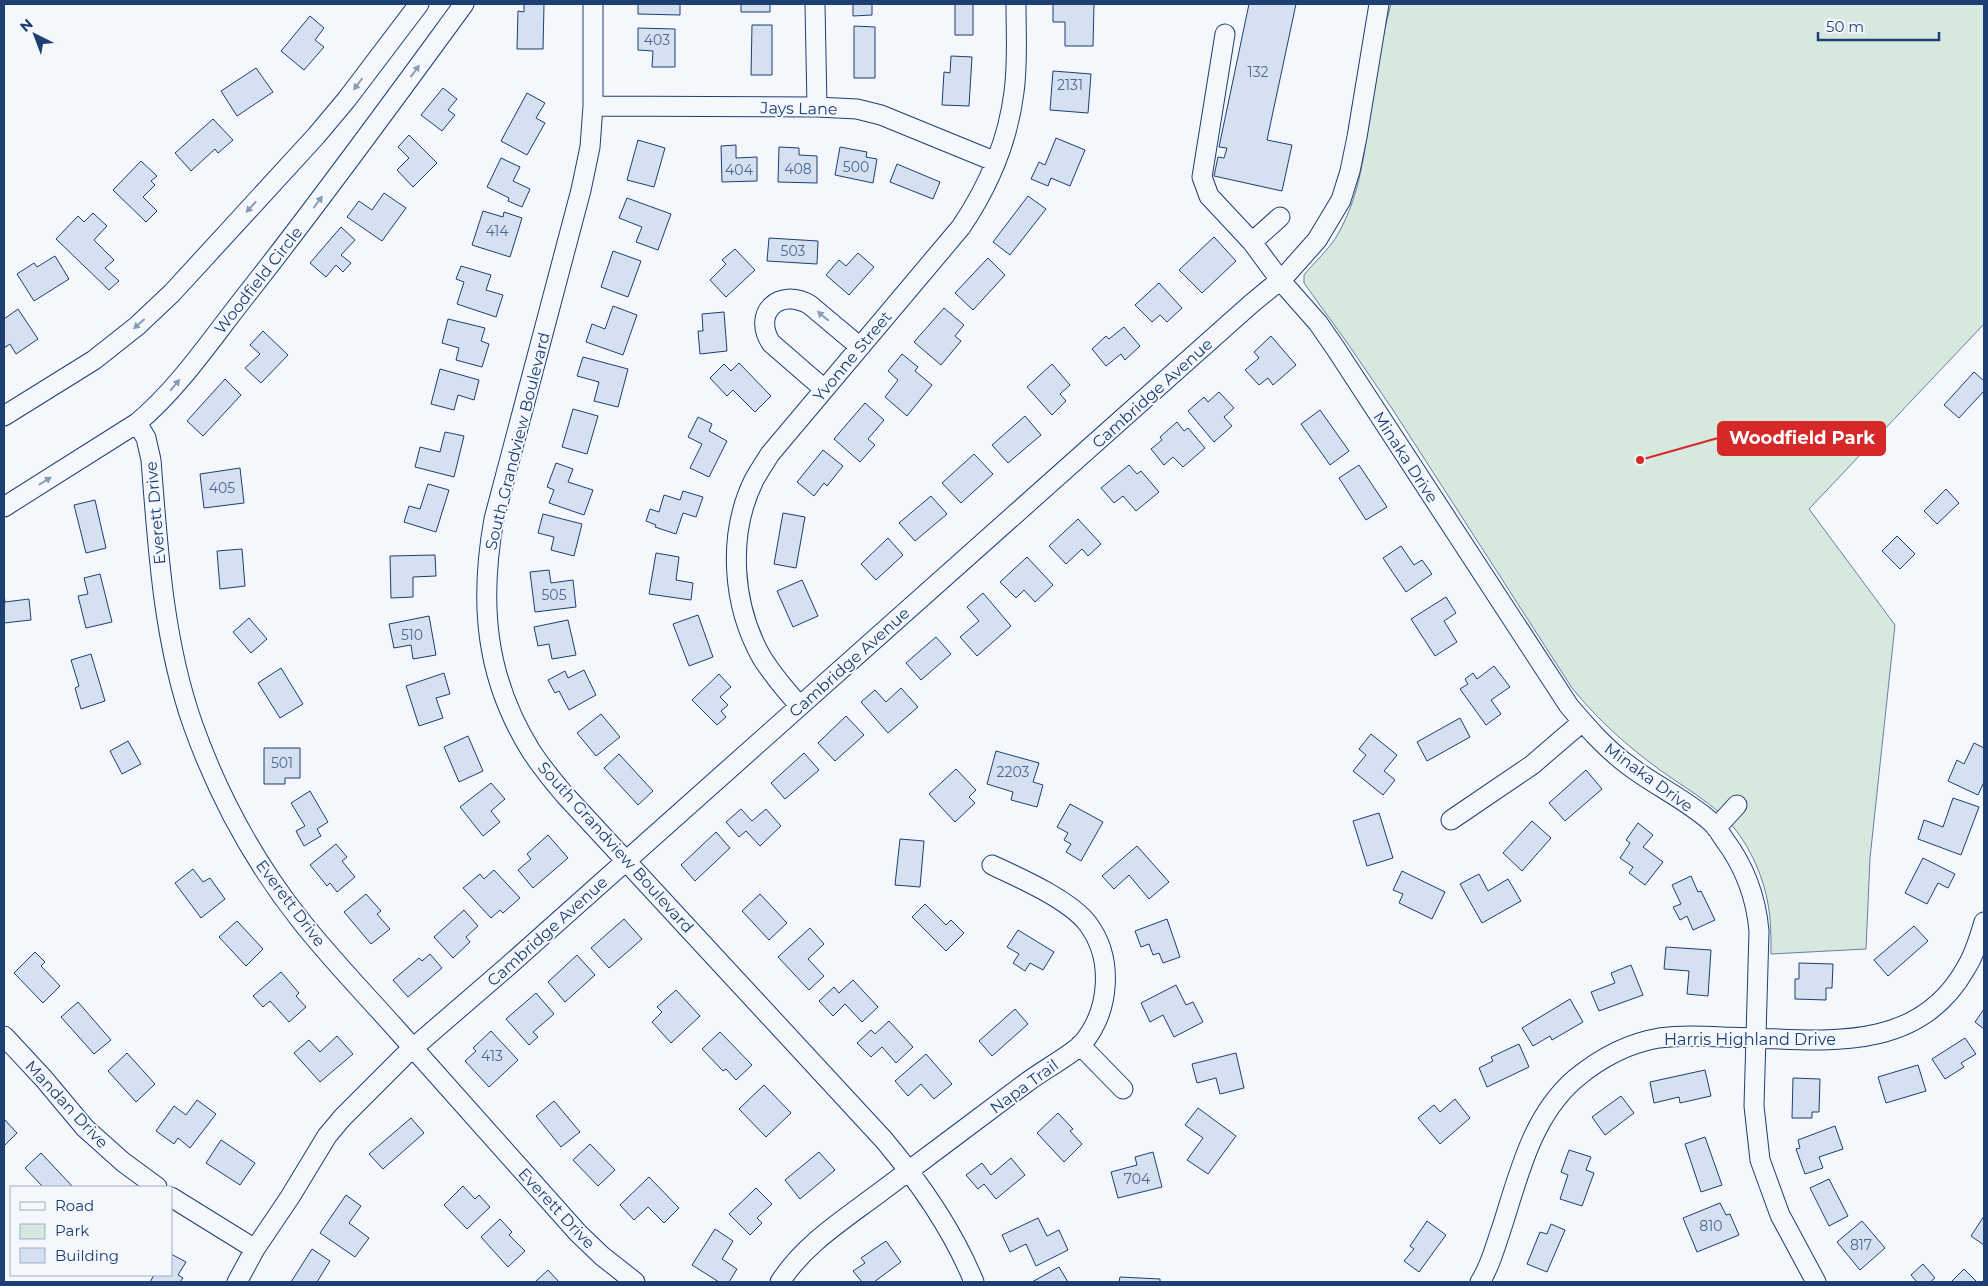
<svg xmlns="http://www.w3.org/2000/svg" width="1988" height="1286" font-family="Montserrat,sans-serif">
<rect width="100%" height="100%" fill="#f4f7fb"/>
<path fill="#d7e8df" stroke="#687fa3" d="M1391,4h593v320l-175,185 86,116 -25,233 -4,91 -95,5c0,-17 0,-34 -3,-50 -4,-25 -17,-55 -33,-75 -20,-25 -49,-40 -75,-59 -33,-24 -62,-50 -88,-82l-179,-278 -45,-66 -44,-61v-8c11,-14 25,-25 34,-41 27,-47 29,-106 37,-159 4,-24 10,-48 16,-71z"/>
<path fill="#d5e0f0" stroke="#1d3f73" d="M524,4h20l-1,45h-26l1,-38 6,1z
M638,4h42v11l-42,-1z
M741,4h29v8h-29z
M853,4h19v11l-19,1z
M955,4h18v31h-18z
M1053,4h41l-1,42h-28v-24h-12z
M1249,4h47l-29,136 25,5 -10,46 -68,-15 4,-19 6,1 3,-10 -8,-1z
M310,16l14,12 -9,12 9,7 -20,23 -23,-19z
M752,25h20v50h-21z
M854,26l21,1v51h-21z
M638,28l37,1v38h-23l1,-16 -15,-1z
M951,56l21,1 -3,49 -27,-1 2,-33 6,1z
M256,68l17,24 -36,24 -16,-25z
M1053,71l38,3 -3,39 -38,-3z
M443,88l14,11 -9,11 7,5 -13,16 -21,-16z
M527,93l18,10 -9,15 9,5 -18,32 -26,-14z
M213,119l20,21 -15,13 -3,-4 -24,22 -16,-18z
M409,135l28,28 -24,24 -16,-17 12,-12 -11,-11z
M1056,138l29,12 -15,36 -19,-8 -3,8 -17,-7 8,-17 6,3z
M638,140l27,8 -11,39 -27,-7z
M736,145v13l21,-1v24l-35,1 -1,-36z
M779,147l20,1v7l18,1v27l-39,-1z
M840,147l27,5 -1,5 11,2 -4,24 -38,-8z
M501,158l19,9 -7,14 17,8 -8,18 -14,-6 1,-3 -22,-11z
M141,161l16,15 -6,5 4,4 -12,12 14,14 -11,11 -33,-32z
M897,164l43,18 -7,17 -43,-17z
M384,193l22,15 -24,33 -35,-24 12,-16 13,9z
M1028,196l18,13 -36,46 -17,-13z
M627,198l44,16 -13,36 -22,-8 6,-15 -23,-9z
M483,211l20,6 1,-5 18,6 -12,39 -38,-12z
M93,213l14,13 -13,14 20,20 -9,8 14,13 -10,9 -53,-51 22,-23 6,6z
M341,227l14,13 -14,15 10,8 -8,9 -7,-7 -10,12 -16,-14z
M1214,237l22,24 -34,32 -23,-23z
M769,238l49,3 -1,23 -50,-3z
M735,249l20,21 -29,27 -16,-17 16,-16 -4,-4z
M613,251l28,10 -13,36 -27,-10z
M858,253l16,14 -25,28 -23,-20 13,-15 7,6z
M55,256l14,23 -35,22 -17,-27 17,-11 3,4z
M988,258l17,17 -32,35 -18,-17z
M461,266l30,9 -5,15 17,5 -7,22 -39,-13 7,-22 -8,-3z
M1159,283l23,25 -15,14 -7,-7 -8,7 -17,-17z
M613,306l24,9 -14,40 -37,-13 6,-18 13,5z
M944,308l20,17 -9,11 6,5 -20,24 -27,-23z
M18,309l20,30 -22,15 -6,-10 -6,4v-29z
M724,312l3,39 -27,3 -2,-23h5l-1,-17z
M448,319l37,9 -4,13 8,3 -7,23 -26,-7 3,-12 -17,-5z
M1124,327l16,19 -15,14 -4,-6 -15,12 -14,-17 14,-13 3,3z
M263,331l25,24 -27,28 -16,-15 15,-14 -10,-9z
M1271,336l25,29 -23,20 -5,-7 -9,7 -14,-15 14,-12 -5,-6z
M902,354l16,13 -3,4 17,14 -25,31 -22,-19 13,-17 -10,-9z
M583,357l45,12 -10,38 -24,-6 5,-19 -22,-6z
M739,363l32,33 -16,16 -22,-22 -6,6 -17,-18 14,-14 7,7z
M1052,364l18,21 -10,9 6,7 -14,14 -25,-28z
M440,369l39,11 -5,20 -16,-5 -4,15 -23,-6z
M1974,372l10,9v10l-25,27 -15,-13z
M225,379l16,16 -38,41 -16,-15z
M1219,392l15,16 -10,9 8,9 -18,16 -26,-31 16,-14 4,5z
M865,403l19,17 -16,19 7,6 -15,17 -26,-23z
M573,409l25,7 -11,38 -25,-7z
M1320,410l29,41 -19,14 -29,-41z
M1025,416l16,19 -33,28 -16,-18z
M698,417l14,7 -3,7 18,10 -18,36 -19,-9 12,-24 -14,-7z
M1177,422l7,9 4,-3 17,20 -22,19 -10,-10 -9,8 -13,-16 11,-9 -2,-3z
M445,432l19,4 -10,41 -39,-10 5,-20 20,5z
M823,450l20,16 -16,20 -3,-3 -10,13 -17,-14z
M974,454l19,20 -32,29 -19,-20z
M556,463l17,6 -5,13 25,8 -9,25 -35,-12 5,-13 -7,-3z
M1129,465l8,9 4,-3 18,21 -23,19 -13,-15 -9,7 -13,-15z
M1359,465l28,42 -21,13 -27,-42z
M240,468l4,35 -40,5 -4,-34z
M428,484l21,6 -13,42 -32,-10 5,-16 11,3z
M1946,489l13,14 -22,21 -13,-13z
M683,491l20,6 -7,20 -13,-4 -7,21 -21,-7 1,-2 -10,-4 4,-12 9,3 5,-17 16,5z
M931,496l16,18 -32,27 -16,-18z
M95,500l11,48 -20,5 -12,-48z
M783,513l22,4 -9,51 -22,-4z
M543,514l39,10 -8,32 -23,-6 3,-13 -16,-4z
M1078,519l23,25 -13,12 -6,-7 -16,15 -17,-18z
M1897,536l18,18 -15,15 -18,-18z
M888,538l15,17 -27,25 -15,-16z
M1401,546l13,19 8,-5 10,14 -26,18 -23,-34z
M242,549l3,37 -25,3 -3,-38z
M656,553l23,4 -3,23 17,3 -2,17 -42,-6z
M435,555l1,21 -23,1v20l-22,1 -1,-42z
M1027,557l26,28 -18,17 -11,-12 -8,8 -16,-16z
M549,570l2,13 22,-3 3,27 -41,5 -5,-40z
M100,574l12,48 -26,6 -8,-32 10,-2 -4,-16z
M802,580l16,36 -25,11 -16,-36z
M4,593l1,9 24,-3 2,21 -27,3z
M983,593l28,33 -34,30 -17,-19 19,-16 -12,-14z
M1446,597l10,16 -12,8 13,21 -22,14 -24,-37z
M698,615l15,42 -24,9 -16,-42z
M429,616l7,39 -23,4 -2,-14 -17,3 -5,-24z
M249,618l18,21 -16,14 -18,-21z
M568,620l8,35 -24,4 -3,-15 -11,2 -4,-19z
M936,637l15,17 -30,26 -15,-17z
M91,654l14,47 -24,8 -6,-21 4,-2 -8,-26z
M1494,666l16,21 -19,13 10,14 -15,11 -26,-36 8,-5 -3,-5 8,-6 4,6z
M281,668l22,36 -23,14 -22,-35z
M584,670l12,25 -27,15 -10,-19 -4,2 -7,-13 17,-9 3,7z
M444,673l6,21 -14,4 7,20 -24,8 -13,-40z
M719,674l12,13 -11,10 8,8 -7,6 5,6 -9,8 -25,-25z
M901,688l17,19 -30,26 -27,-31 14,-12 11,12z
M601,714l19,23 -24,19 -19,-23z
M846,716l18,19 -29,26 -17,-18z
M1460,718l10,19 -43,24 -10,-19z
M1371,734l26,21 -13,16 11,9 -12,15 -30,-24 13,-16 -7,-6z
M468,736l15,35 -24,11 -15,-35z
M128,741l13,23 -19,10 -12,-23z
M1974,743l10,5v34l-6,13 -30,-14 9,-21 7,4z
M264,748h36v30h-15v6h-21z
M996,751l43,12 -6,19 10,3 -6,22 -26,-7 2,-8 -26,-8z
M804,753l15,17 -34,29 -14,-16z
M619,754l34,37 -15,14 -34,-37z
M956,769l20,21 -7,7 6,6 -20,19 -26,-28z
M1586,770l16,19 -37,32 -16,-18z
M491,783l14,16 -14,12 9,11 -17,14 -23,-29z
M310,791l18,31 -11,7 4,7 -17,10 -8,-15 9,-5 -14,-23z
M1953,798l26,9 -18,48 -43,-16 6,-19 19,7z
M1070,804l33,18 -22,39 -15,-9 5,-8 -7,-4 4,-7 -11,-6z
M741,809l11,12 14,-12 15,17 -21,20 -14,-15 -7,6 -13,-15z
M1379,813l14,45 -26,8 -14,-45z
M1532,821l19,17 -29,33 -19,-18z
M1638,823l15,12 -10,12 20,15 -18,23 -16,-12 4,-6 -13,-9 10,-15 -4,-3z
M716,832l14,16 -35,33 -14,-16z
M548,835l20,23 -35,30 -15,-18 13,-11 -4,-5z
M900,839l24,2 -4,46 -25,-2z
M336,844l11,13 -5,4 13,16 -18,15 -7,-9 -3,3 -17,-21z
M1137,846l32,36 -20,17 -20,-24 -15,14 -12,-13z
M1923,858l32,16 -7,14 -10,-5 -11,21 -22,-11z
M193,869l10,13 7,-4 15,21 -24,19 -26,-35z
M494,870l26,28 -17,15 -3,-3 -9,8 -28,-30 17,-14 4,5z
M1402,871l43,21 -13,27 -33,-16 4,-9 -10,-4z
M1479,874l9,17 20,-12 13,22 -39,22 -22,-39z
M1691,876l7,16 3,-1 14,29 -22,10 -6,-14 -7,4 -7,-13 8,-3 -9,-19z
M366,894l15,17 -4,3 13,15 -19,15 -27,-32z
M760,894l27,29 -18,17 -27,-29z
M925,904l21,21 5,-5 13,13 -18,18 -34,-34z
M464,910l14,16 -12,11 4,5 -17,16 -19,-21z
M624,919l18,20 -33,29 -18,-20z
M1167,919l13,38 -17,6 -4,-10 -6,2 -4,-11 -8,3 -6,-16z
M237,921l26,28 -17,17 -27,-29z
M1914,926l14,15 -40,35 -14,-16z
M810,928l14,16 -16,15 16,17 -15,14 -31,-33z
M1018,930l36,22 -11,18 -13,-7 -5,8 -12,-8 6,-9 -12,-7z
M1666,947l45,3 -3,46 -21,-2 2,-23 -25,-2z
M35,952l10,10 -4,4 19,20 -17,17 -29,-30z
M430,954l12,14 -34,29 -15,-17 26,-22 3,3z
M577,955l18,20 -30,27 -17,-20z
M1799,963l34,1 -1,24h-6v12l-31,-1v-20h4z
M1631,965l12,30 -44,16 -8,-19 24,-9 -4,-10z
M281,972l18,21 -3,3 10,11 -17,15 -19,-21 -7,6 -10,-11z
M853,980l25,27 -16,15 -17,-18 -12,12 -14,-15 15,-14 5,6z
M1176,985l10,20 7,-3 10,20 -29,15 -11,-22 -13,7 -9,-19z
M676,990l24,26 -29,27 -19,-21 10,-10 -5,-5z
M536,993l18,21 -21,18 5,5 -9,8 -23,-26z
M1570,999l13,23 -31,18 -2,-4 -17,10 -11,-18z
M78,1002l33,38 -17,14 -33,-37z
M1015,1009l13,15 -36,32 -13,-15z
M1984,1009v20l-9,-7z
M889,1021l24,26 -17,16 -14,-16 -11,10 -14,-14 14,-13 4,4z
M491,1031l27,29 -29,27 -24,-26 11,-10 -3,-3z
M720,1032l32,33 -16,15 -10,-11 -3,2 -21,-22z
M337,1036l16,18 -33,28 -26,-29 15,-13 11,12z
M1965,1038l11,16 -15,9 3,4 -19,12 -13,-20z
M1519,1044l10,23 -42,20 -8,-19 14,-7 -2,-4z
M127,1053l28,31 -19,18 -28,-31z
M1236,1053l8,35 -24,6 -4,-16 -19,5 -5,-19z
M926,1054l26,30 -18,15 -13,-15 -13,12 -13,-15z
M1918,1065l8,26 -40,12 -8,-26z
M1705,1070l6,26 -31,7 -1,-6 -25,6 -4,-21z
M1793,1078l27,1 -1,33h-7v6h-20z
M764,1085l27,28 -25,24 -27,-28z
M1621,1096l13,17 -29,22 -13,-18z
M1455,1099l15,19 -30,26 -22,-26 16,-13 6,7z
M197,1100l19,14 -26,34 -12,-10 -4,6 -18,-13 18,-25 12,9z
M554,1101l26,31 -19,15 -25,-31z
M1198,1108l38,28 -28,38 -21,-14 16,-22 -18,-13z
M1058,1113l15,16 -3,2 12,13 -18,18 -27,-29z
M411,1118l13,15 -41,36 -14,-15z
M4,1119l13,14 -13,13z
M1835,1126l8,23 -24,8 4,11 -18,6 -9,-25 4,-1 -2,-8z
M1705,1137l17,48 -21,7 -16,-48z
M221,1140l34,23 -15,22 -34,-22z
M590,1144l25,26 -17,16 -25,-26z
M1569,1150l22,7 -5,13 8,3 -12,33 -22,-7 8,-24 -7,-3z
M819,1152l16,18 -35,29 -15,-19z
M1153,1152l9,35 -44,11 -7,-26 26,-7 -2,-8z
M41,1153l32,34h-30l-18,-19z
M1011,1158l14,17 -29,24 -12,-15 -6,5 -12,-14 16,-12 9,12z
M649,1177l30,31 -15,15 -16,-16 -14,13 -14,-15z
M1829,1179l19,37 -19,10 -19,-38z
M463,1186l12,13 4,-4 11,12 -23,22 -23,-24z
M756,1188l16,16 -15,14 5,5 -12,12 -21,-21z
M346,1195l15,11 -12,17 20,15 -14,19 -35,-24z
M1720,1203l6,12 4,-1 9,21 -42,17 -14,-34z
M1984,1216v29l-13,-9z
M1038,1218l9,18 12,-6 9,20 -32,16 -10,-22 -16,8 -8,-17z
M500,1219l12,13 -3,3 16,16 -17,16 -27,-30z
M1427,1221l19,14 -27,37 -15,-11 10,-12 -4,-3z
M1862,1221l23,27 -25,22 -23,-28z
M1551,1224l14,6 -18,42 -20,-8 13,-32 7,2z
M715,1229l18,12 -11,18 15,10 -8,13h-10l-27,-17z
M886,1241l15,21 -27,20h-12l-9,-11 12,-8 -4,-5z
M312,1249l18,12 -13,21h-26z
M171,1254l15,8 -8,13 5,3 -3,4h-30l4,-7h17z
M1923,1264l12,14 -5,4h-13l-6,-7z
M1059,1267l9,15h-36z
M1964,1269l13,13h-26z
M548,1270l11,12h-24z
M1120,1277l40,2v3h-41z"/>
<g fill="none" stroke-linecap="round" stroke-linejoin="round">
<g stroke="#1d3f73" stroke-width="21">
<path id="minor" d="M593,4v102l-3,41 -9,43 -87,329c-15,84 -9,158 37,232 10,15 21,29 33,43l320,346c36,43 69,90 90,142
M815,4l2,103
M1225,34l-23,143 7,19 43,46 28,38 38,43 18,26 233,357c18,21 36,42 59,59 26,20 57,34 82,56 6,5 10,12 14,18 21,28 32,57 35,92l-5,175 6,54 20,55 36,67
M593,106l224,1 40,2 24,6 115,47
M1252,242l28,-25
M824,389l-53,-46c-19,-30 8,-56 39,-38l50,42
M4,416l90,-56 43,-34 35,-33 144,-157 31,-37 72,-95
M137,423l9,15 5,22c7,89 12,180 42,265 25,70 62,138 108,196 30,38 65,74 97,110 60,67 120,134 180,202l24,23 33,26
M4,507l133,-84c43,-36 75,-85 110,-129 75,-95 146,-193 217,-290
M800,706c-14,-15 -27,-31 -38,-48 -30,-53 -35,-123 -8,-178 5,-9 11,-18 16,-26l191,-227c27,-40 47,-86 53,-135 4,-29 2,-59 2,-88
M1451,820l81,-55 50,-43
M1716,828l21,-23
M4,1036l40,43 41,49 38,34 34,25
M1080,1045l43,44
M171,1197l84,52
M237,1282l18,-33 35,-52 37,-61 15,-18 63,-63 102,-88 744,-663 34,-28 32,-36 24,-40 9,-29 7,-34 22,-133
M780,1282c23,-36 60,-60 95,-86 50,-38 101,-75 151,-113 14,-11 45,-28 56,-39 28,-33 32,-85 6,-120 -18,-24 -68,-46 -96,-59
M1480,1282c10,-15 14,-32 20,-49 18,-54 30,-115 75,-154 24,-20 54,-36 84,-41 22,-3 43,-2 65,-1 87,1 191,23 242,-69 9,-14 13,-30 18,-46"/>
</g>
<use href="#minor" stroke="#f4f7fb" stroke-width="19"/>
</g>
<defs><path id="oneway-solid" d="M-6-.8H1V-3.2L6.5 0L1 3.2V.8H-6Z" transform="scale(1.25)"/></defs>
<g fill="#889bb7">
<use href="#oneway-solid" transform="translate(415 71) rotate(-54)"/>
<use href="#oneway-solid" transform="translate(358 84) rotate(127)"/>
<use href="#oneway-solid" transform="translate(318 202) rotate(-53)"/>
<use href="#oneway-solid" transform="translate(251 207) rotate(132)"/>
<use href="#oneway-solid" transform="translate(823 316) rotate(-140)"/>
<use href="#oneway-solid" transform="translate(139 324) rotate(139)"/>
<use href="#oneway-solid" transform="translate(175 385) rotate(-50)"/>
<use href="#oneway-solid" transform="translate(45 481) rotate(-32)"/>
</g>
<g text-anchor="middle" stroke-width="4" stroke-linejoin="round" paint-order="stroke">
<g font-size="14" fill="#4b6792">
<text x="657" y="45">403</text>
<text x="1258" y="77">132</text>
<text x="1070" y="90">2131</text>
<text x="856" y="172">500</text>
<text x="798" y="174">408</text>
<text x="739" y="175">404</text>
<text x="497" y="236">414</text>
<text x="793" y="256">503</text>
<text x="222" y="493">405</text>
<text x="554" y="600">505</text>
<text x="412" y="640">510</text>
<text x="282" y="768">501</text>
<text x="1013" y="777">2203</text>
<text x="492" y="1061">413</text>
<text x="1137" y="1184">704</text>
<text x="1711" y="1231">810</text>
<text x="1861" y="1250">817</text>
</g>
<g font-size="16" fill="#1d3f73" stroke="#f4f7fb">
<text transform="translate(799 108) rotate(1)" y="6">Jays Lane</text>
<text transform="translate(258 280) rotate(-52)" y="6">Woodfield Circle</text>
<text transform="translate(852 356) rotate(-50)" y="6">Yvonne Street</text>
<text transform="translate(1152 393) rotate(-42)" y="6">Cambridge Avenue</text>
<text transform="translate(517 441) rotate(-76)" y="6">South Grandview Boulevard</text>
<text transform="translate(1406 457) rotate(57)" y="6">Minaka Drive</text>
<text transform="translate(155 513) rotate(-95)" y="6">Everett Drive</text>
<text transform="translate(849 662) rotate(-42)" y="6">Cambridge Avenue</text>
<text transform="translate(1649 777) rotate(36)" y="6">Minaka Drive</text>
<text transform="translate(616 847) rotate(48)" y="6">South Grandview Boulevard</text>
<text transform="translate(291 903) rotate(53)" y="6">Everett Drive</text>
<text transform="translate(547 931) rotate(-42)" y="6">Cambridge Avenue</text>
<text x="1750" y="1045">Harris Highland Drive</text>
<text transform="translate(1024 1086) rotate(-36)" y="6">Napa Trail</text>
<text transform="translate(67 1104) rotate(47)" y="6">Mandan Drive</text>
<text transform="translate(557 1208) rotate(47)" y="6">Everett Drive</text>
</g>
</g>
<path fill="none" stroke="#d62828" stroke-width="2" d="M1640 460L1718 438"/>
<circle fill="#d62828" stroke="#f4f7fb" stroke-width="2" cx="1640" cy="460" r="5"/>
<rect fill="#d62828" stroke="#d62828" stroke-width="2" x="1718" y="422" width="167" height="33" rx="5"/>
<g font-size="18" text-anchor="middle" font-weight="bold" fill="#fff">
<text x="1802" y="444">Woodfield Park</text>
</g>
<rect width="1988" height="1286" fill="none" stroke="#1d3f73" stroke-width="10"/>
<rect x="10" y="1186" width="162" height="90" fill="#f4f7fb" stroke="#9eadc5"/>
<rect x="20" y="1202" width="25" height="8" fill="#f4f7fb" stroke="#9eadc5"/>
<text x="55" y="1211" font-size="15" fill="#1d3f73">Road</text>
<rect x="20" y="1224" width="25" height="15" fill="#d7e8df" stroke="#9eadc5"/>
<text x="55" y="1236" font-size="15" fill="#1d3f73">Park</text>
<rect x="20" y="1248" width="25" height="15" fill="#d5e0f0" stroke="#9eadc5"/>
<text x="55" y="1261" font-size="15" fill="#1d3f73">Building</text>
<g transform="translate(35 35) rotate(318)" stroke="#f4f7fb" stroke-width="4" paint-order="stroke">
<path d="M0-4L9 19L0 12L-9 19Z" fill="#1d3f73"/>
<text y="-8" font-size="14" font-weight="bold" text-anchor="middle" fill="#1d3f73">N</text>
</g>
<path d="M1818 32v8h121v-8" fill="none" stroke="#1d3f73" stroke-width="2.5"/>
<text x="1826" y="32" font-size="15" fill="#1d3f73" stroke="#f4f7fb" stroke-width="4" paint-order="stroke">50 m</text>
</svg>
